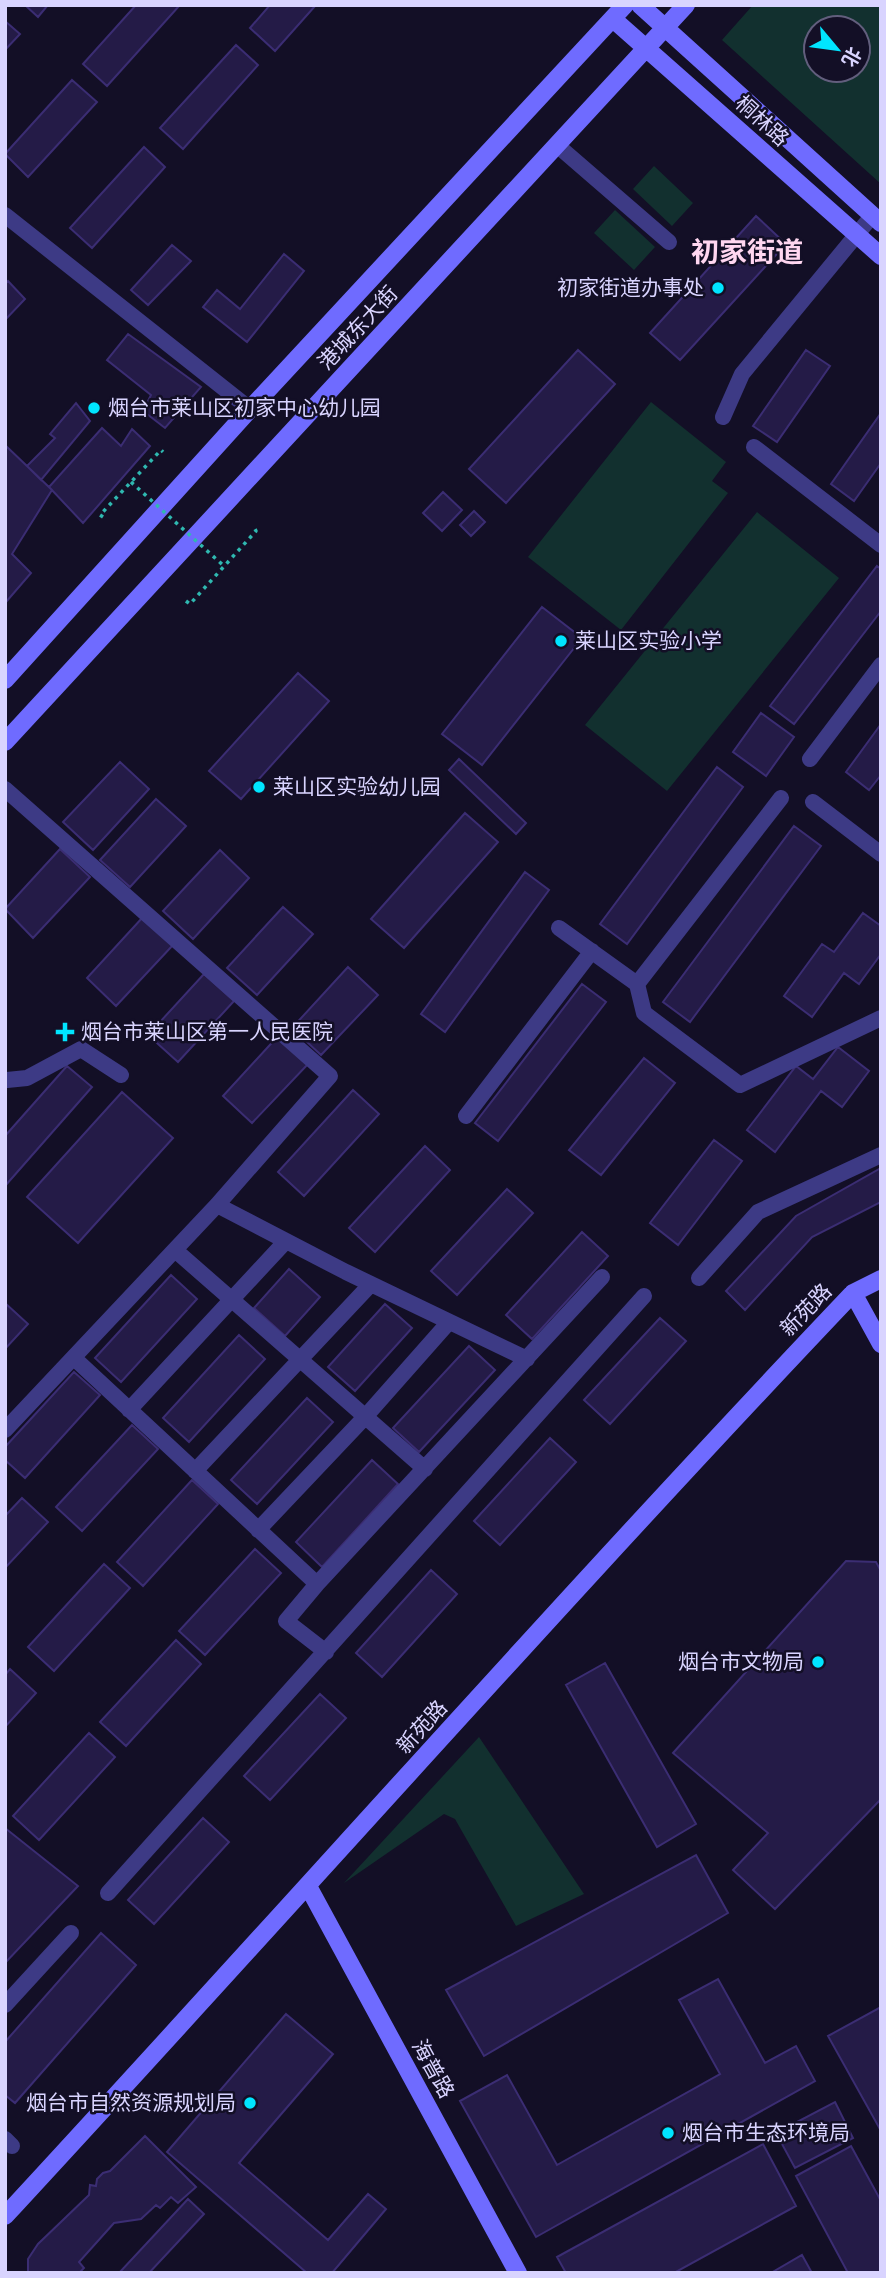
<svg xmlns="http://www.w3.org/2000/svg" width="886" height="2278" font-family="'Open Sans','Noto Sans SC',sans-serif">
<rect width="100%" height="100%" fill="#130f26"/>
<path fill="#12302f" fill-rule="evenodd" d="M753,5h124l4,4v175l-159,-144zM816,28h42v42h-42z
M654,166l39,37 -21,23 -39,-37z
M615,210l40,37 -21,23 -40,-37z
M651,402l75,60 -14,19 16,12 -107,137 -93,-73z
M757,512l82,66 -172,213 -82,-66z
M479,1737l105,157 -68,32 -61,-107 -11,-5 -100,69z"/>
<path fill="#241b47" stroke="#3b2d73" stroke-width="2" d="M25,5h23l-10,12z
M136,5h44l-73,81 -24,-22z
M270,5h46l-41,46 -25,-23z
M5,21l15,13 -15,16z
M236,45l22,20 -75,84 -23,-21z
M72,80l25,22 -69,75 -23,-23z
M144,147l21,20 -73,81 -22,-20z
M756,216l30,28 -106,116 -30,-27z
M172,245l19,16 -43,44 -17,-15z
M284,254l20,17 -57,71 -44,-35 14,-17 23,19z
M8,281l17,18 -20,21v-36z
M128,334l73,53 -36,41 -22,-17 8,-16 -44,-35z
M578,350l37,34 -109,119 -37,-34z
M806,350l24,16 -53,76 -24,-16z
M76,403l14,18 -49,59 -14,-14 28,-28 -5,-4z
M881,413v50l-27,38 -23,-17z
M102,428l19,18 11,-17 18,17 -67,77 -34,-36z
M5,445l47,45 -40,64 19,19 -25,29z
M443,492l19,18 -20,21 -19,-18z
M474,511l11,11 -14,14 -11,-11z
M877,566l4,3v42l-87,113 -24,-18z
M542,607l40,31 -100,127 -40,-31z
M298,673l31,28 -88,98 -32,-28z
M761,713l33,24 -28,39 -33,-24z
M881,724v51l-12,15 -23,-18z
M459,759l67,64 -10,11 -67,-64z
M120,762l29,27 -56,61 -30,-28z
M717,767l26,20 -116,157 -27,-20z
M156,799l30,27 -56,61 -30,-27z
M465,813l33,29 -94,106 -33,-29z
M794,826l27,20 -131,176 -27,-20z
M60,849l30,28 -57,61 -28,-29z
M220,850l29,28 -56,61 -30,-28z
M525,872l24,18 -104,142 -24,-18z
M283,907l30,27 -56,61 -30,-27z
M863,913l18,13v28l-22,30 -15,-11 -32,44 -28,-21 38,-52 12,8z
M143,917l30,28 -57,61 -29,-28z
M348,967l30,28 -57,60 -29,-27z
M204,974l30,27 -56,61 -30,-27z
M582,984l24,18 -108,139 -23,-18z
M279,1035l30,28 -57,60 -29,-27z
M838,1047l31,24 -27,36 -21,-16 -46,61 -28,-22 49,-64 17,13z
M644,1058l31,25 -74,92 -32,-25z
M67,1066l25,21 -87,99v-50z
M353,1090l26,24 -75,82 -26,-24z
M122,1092l51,46 -95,105 -51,-46z
M714,1140l28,21 -64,84 -28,-22z
M425,1146l25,24 -75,82 -26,-24z
M881,1168v34l-69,35 -67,73 -19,-19 70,-75z
M507,1189l26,24 -76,82 -26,-24z
M582,1232l26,24 -76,83 -26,-24z
M289,1269l31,28 -35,39 -31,-28z
M171,1275l26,24 -76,83 -26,-24z
M5,1303l23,21 -23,25z
M385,1304l27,24 -57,63 -27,-24z
M660,1318l26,23 -76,83 -26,-24z
M239,1335l26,24 -76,83 -26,-24z
M469,1346l26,24 -76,82 -26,-24z
M74,1372l26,23 -75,83 -20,-18v-13z
M307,1398l26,24 -76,82 -26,-24z
M132,1425l26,24 -76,82 -26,-24z
M550,1438l26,24 -76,83 -26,-24z
M372,1460l26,24 -76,83 -26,-25z
M192,1480l26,24 -75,82 -26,-24z
M22,1498l26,24 -43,46v-52z
M255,1549l26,24 -76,82 -26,-24z
M846,1561l30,1 5,9v228l-106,110 -42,-39 35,-37 -95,-80z
M104,1564l26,24 -76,83 -26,-24z
M431,1570l26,24 -75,83 -26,-24z
M176,1640l25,24 -75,82 -26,-24z
M605,1663l91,161 -39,23 -91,-162z
M10,1669l26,24 -31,34v-52z
M320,1694l26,24 -76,82 -26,-24z
M89,1733l26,24 -76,83 -26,-24z
M203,1818l26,24 -75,82 -26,-24z
M5,1828l73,58 -73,77z
M696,1855l32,58 -244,143 -38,-66z
M101,1933l35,32 -121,138 -10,-8v-53z
M718,1979l47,84 31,-17 19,35 -279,156 -76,-136 47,-26 50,90 163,-91 -41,-74z
M881,2007v124l-53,-95z
M286,2014l47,40 -94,109 89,77 40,-46 18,15 -54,64h-25l-140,-121z
M835,2102l18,36 -58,30 -19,-35z
M145,2136l51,51 -18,16 -7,-6 -11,11 -4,-3 -15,14 -27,4 -35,39 5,6 -5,5h-51v-14l10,-15 51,-49 1,-10 6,1 1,-7 6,-6 7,-2z
M763,2144l33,62 -122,67h-108l-9,-16z
M851,2146l30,55v72h-33l-52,-97z
M188,2199l16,15 -55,59h-30z
M802,2255l10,18h-41z"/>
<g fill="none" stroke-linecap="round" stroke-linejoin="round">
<path stroke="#2fb8b0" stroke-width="3.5" stroke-dasharray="3.5 5" stroke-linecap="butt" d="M103,517l-3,-2 61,-65 2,2
M186,601l4,3 66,-73 -1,-2"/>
<path stroke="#3d3a85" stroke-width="16" d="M558,146l111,96
M5,215l245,194
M723,417l19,-43 130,-158
M754,447l127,98
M810,759l71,-94
M5,789l325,287 -113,129 -212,225
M813,802l68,52
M559,928l78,56 7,29 96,72 141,-67
M637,984l144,-186
M7,1080l20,-2 54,-29 40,26
M466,1116l126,-165
M217,1205l129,67 181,87
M175,1250l250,219
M699,1278l59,-66 123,-57
M74,1358l243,226
M129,1410l157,-169
M195,1471l176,-187
M258,1530l107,-113 84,-95
M326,1652l-40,-31 31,-37 285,-307
M108,1893l536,-597
M5,2005l66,-72
M5,2139l7,7"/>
<path stroke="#6f6bff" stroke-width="18" d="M640,5l241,218
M613,19l268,237
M5,680l245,-271 375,-404
M5,742l681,-737
M853,1293l28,51
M309,1888l209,385
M5,2216c284,-307 560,-620 848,-923l28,-14"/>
<path stroke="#2fb8b0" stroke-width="3.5" stroke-dasharray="3.5 5" stroke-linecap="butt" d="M131,482l94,85"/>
</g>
<g fill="#00e5ff" stroke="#130f26" stroke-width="2.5">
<circle cx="718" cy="288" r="7"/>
<circle cx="94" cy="408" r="7"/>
<circle cx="561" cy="641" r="7"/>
<circle cx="259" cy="787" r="7"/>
<path d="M61.5 1021.5h7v7h7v7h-7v7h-7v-7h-7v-7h7z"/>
<circle cx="818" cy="1662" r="7"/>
<circle cx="250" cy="2103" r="7"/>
<circle cx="668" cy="2133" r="7"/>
</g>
<g text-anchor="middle" stroke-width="5" stroke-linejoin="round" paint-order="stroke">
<g font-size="21" fill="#d9d4ff" stroke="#130f26">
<text transform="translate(762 121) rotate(42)" y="7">桐林路</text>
<text transform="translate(358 328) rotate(-47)" y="7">港城东大街</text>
<text transform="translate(806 1310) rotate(-46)" y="7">新苑路</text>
<text transform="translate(422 1727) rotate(-48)" y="7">新苑路</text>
<text transform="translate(433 2069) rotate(61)" y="7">海普路</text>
</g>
<g font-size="21" fill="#d9d4ff" stroke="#130f26" text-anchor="start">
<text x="704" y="295" text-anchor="end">初家街道办事处</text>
<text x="108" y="415">烟台市莱山区初家中心幼儿园</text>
<text x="575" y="648">莱山区实验小学</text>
<text x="273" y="794">莱山区实验幼儿园</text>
<text x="81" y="1039">烟台市莱山区第一人民医院</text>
<text x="804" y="1669" text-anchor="end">烟台市文物局</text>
<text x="236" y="2110" text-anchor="end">烟台市自然资源规划局</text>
<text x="682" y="2140">烟台市生态环境局</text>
</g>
<g font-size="28" font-weight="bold" fill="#ffd6f0" stroke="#130f26">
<text x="747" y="262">初家街道</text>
</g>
</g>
<rect width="886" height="2278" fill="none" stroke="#d9d4ff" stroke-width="14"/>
<g transform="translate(837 49) rotate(119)"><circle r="33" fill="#130f26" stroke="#625e7d" stroke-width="2"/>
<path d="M0-5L12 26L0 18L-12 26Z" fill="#00e5ff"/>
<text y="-10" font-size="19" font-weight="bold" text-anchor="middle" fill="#d9d4ff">北</text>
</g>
</svg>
